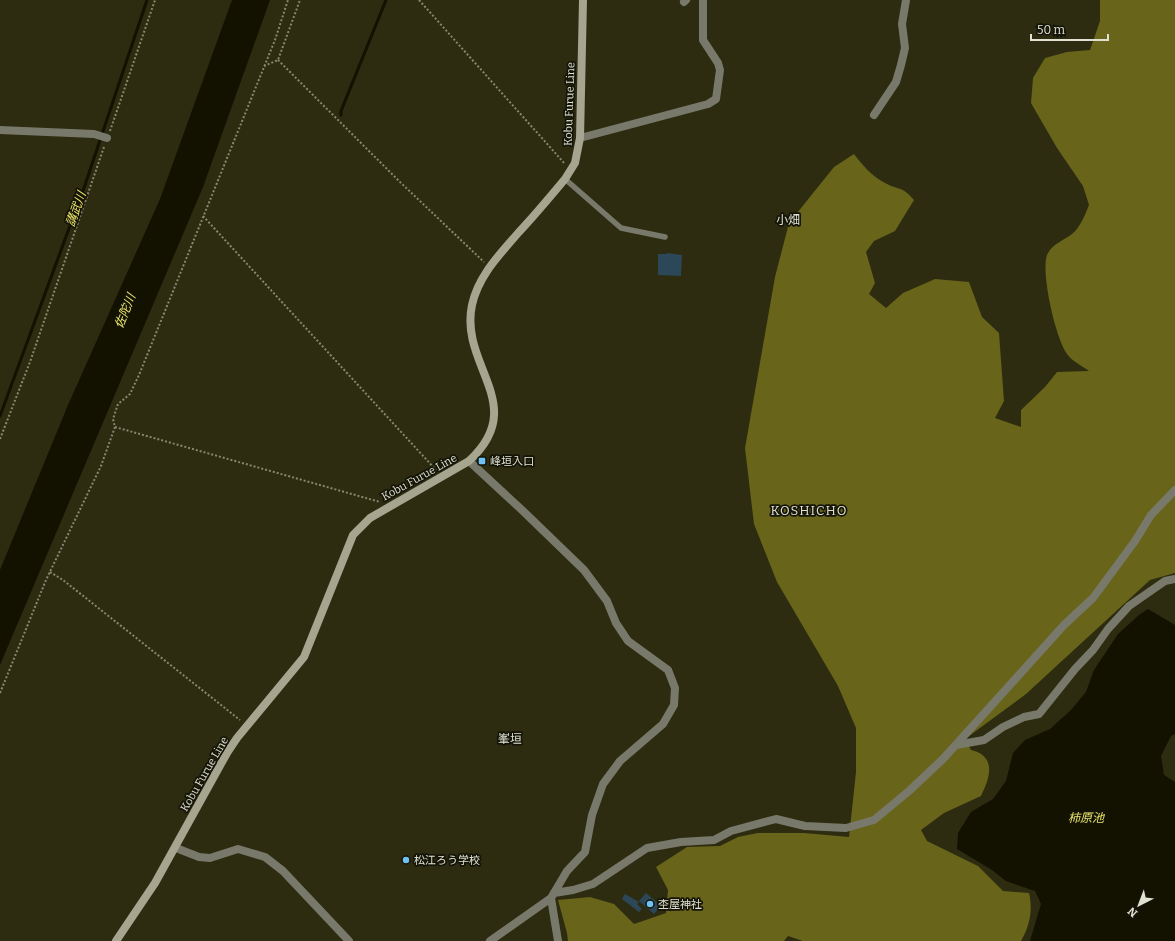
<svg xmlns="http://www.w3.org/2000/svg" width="1175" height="941" font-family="Bitter,'Noto Sans JP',serif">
<rect width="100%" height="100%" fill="#2d2c10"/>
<path fill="#68641a" d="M1100,0h75v573l-25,7 -124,114 -61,45 6,11c26,6 19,28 10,46l-37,17 -23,17 6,11 51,25 25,25 26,2c4,17 1,32 -8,48h-218l-15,-5 -4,5h-216l-1,-8 -9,-33 32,-3 24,7 20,20 32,-11 2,-23 -12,-23 31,-20 33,-1 18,-9 20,-4h46l45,4 7,-65v-44l-18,-42 -61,-104 -23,-58 -9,-76 30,-171 14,-54 45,-56 20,-13c9,12 18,22 31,29 15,8 16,2 29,17l-19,31 -21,10 -8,11 9,31 -6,11 17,14 17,-15 32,-14 34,3 13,35 17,16 5,68 -9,17 26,9v-17l24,-23 12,-15 32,-1c-7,-5 -17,-10 -22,-17 -11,-14 -28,-86 -19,-101 5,-9 16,-13 24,-19 8,-6 13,-19 17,-29l-6,-19 -26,-38 -26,-45 2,-25 12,-20 22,-6 23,-2 10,-29z"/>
<path fill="#131100" d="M232,0h38l-67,187 -203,478v-95l68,-165 92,-206z
M1148,609l27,16v109l-4,2 -10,20 3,19 11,7v159h-145l11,-37 -6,-13 -29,-10 -14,-11 -35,-21 1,-16 13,-21 22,-13 13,-18 7,-28 12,-13 25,-11 21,-19 15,-18 8,-22 24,-36 21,-19z"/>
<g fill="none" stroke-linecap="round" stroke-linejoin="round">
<path stroke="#131100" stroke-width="3" d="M341,115v-4l45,-111
M0,416l85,-231 62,-185"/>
</g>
<path fill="#2c4758" d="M667,253l15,2 -1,21 -23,-1v-21h9z
M646,893l15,13 -7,8 -15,-13z
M625,894l14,8 -2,2 5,5 -3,3 -17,-13z"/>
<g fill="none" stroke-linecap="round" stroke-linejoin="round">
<path stroke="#888772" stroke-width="2" stroke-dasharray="2 2" stroke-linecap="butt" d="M419,0l146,164
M278,60l123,123 83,79
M264,66l14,-6 22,-60
M110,131l45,-131
M203,216l233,254
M115,427l265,75
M0,439l30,-77 74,-215
M50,572l13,8 177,140
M0,693l46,-113 55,-114 14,-39 -2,-8 5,-15 12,-10 9,-19 136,-335 13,-40"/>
<path stroke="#79796b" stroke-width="5.5" d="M565,179l56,49 44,9"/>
<path stroke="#79796b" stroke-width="8" d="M684,2l2,-2
M874,115l22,-33 5,-17 4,-17 -3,-24 4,-24
M0,130l94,4 13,4
M580,138l128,-34 8,-5 4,-29 -2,-7 -15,-23v-40
M469,461l54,50 61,59 23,31 9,22 12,18 40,29 7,18 -1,17 -11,19 -43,37 -17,23 -11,31 -7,37 -18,19 -16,27 -61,43
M956,745l28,-5 19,-13 21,-10 15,-3 36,-45 18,-19 15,-21 21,-23 36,-25 10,-2
M176,848l23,9 11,1 28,-9 27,8 18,14 66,70
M554,893l19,-3 20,-6 54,-36 34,-6 33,-2 17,-9 45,-12 29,7 41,2 28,-8 35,-29 34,-32 121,-134 29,-27 42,-57 16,-26 24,-25
M551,898l7,43"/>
<path stroke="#a5a590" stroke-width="8" d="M116,941l39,-58 72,-130 10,-15 67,-81 49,-122 17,-17 99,-57c61,-56 -10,-95 3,-156 6,-29 28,-51 47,-73 16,-17 31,-35 46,-53l10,-16 5,-25 3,-138"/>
</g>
<g fill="#70c1f4" stroke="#141408" stroke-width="1.5">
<rect x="478" y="457" width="8" height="8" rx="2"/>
<circle cx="406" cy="860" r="4"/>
<circle cx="650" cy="904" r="4"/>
</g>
<g text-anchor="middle" stroke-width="3.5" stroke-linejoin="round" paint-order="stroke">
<g font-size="11" fill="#e1e1d1" stroke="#141408">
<text transform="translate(569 104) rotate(-88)" y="4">Kobu Furue Line</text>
<text transform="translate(419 477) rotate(-29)" y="4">Kobu Furue Line</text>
<text transform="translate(204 774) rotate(-60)" y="4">Kobu Furue Line</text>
</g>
<g font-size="11" fill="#e1e1d1" stroke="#141408" text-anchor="start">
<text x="490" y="465">峰垣入口</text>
<text x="414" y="864">松江ろう学校</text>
<text x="658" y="908">杢屋神社</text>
</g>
<g font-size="12" font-style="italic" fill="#ebe568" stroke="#141408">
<text transform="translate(76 209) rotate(-70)" y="4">講武川</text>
<text transform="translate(125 311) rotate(-68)" y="4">佐陀川</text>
<text x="1086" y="822">柿原池</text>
</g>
<g font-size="12" fill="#e1e1d1" stroke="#141408">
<text x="788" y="224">小畑</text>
<text x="510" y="743">峯垣</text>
</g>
<g font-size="13" letter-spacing="1" fill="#e1e1d1" stroke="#141408">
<text x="809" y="515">KOSHICHO</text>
</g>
</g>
<g transform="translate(1139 905) rotate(222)" stroke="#141408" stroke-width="3" paint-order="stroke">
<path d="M0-3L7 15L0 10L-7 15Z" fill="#e1e1d1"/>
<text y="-6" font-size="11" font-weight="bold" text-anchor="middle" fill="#e1e1d1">N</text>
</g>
<path d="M1031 34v6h77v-6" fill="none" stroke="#e1e1d1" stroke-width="2"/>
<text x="1037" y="34" font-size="12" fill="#e1e1d1" stroke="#141408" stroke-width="3" paint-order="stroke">50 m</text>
</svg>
